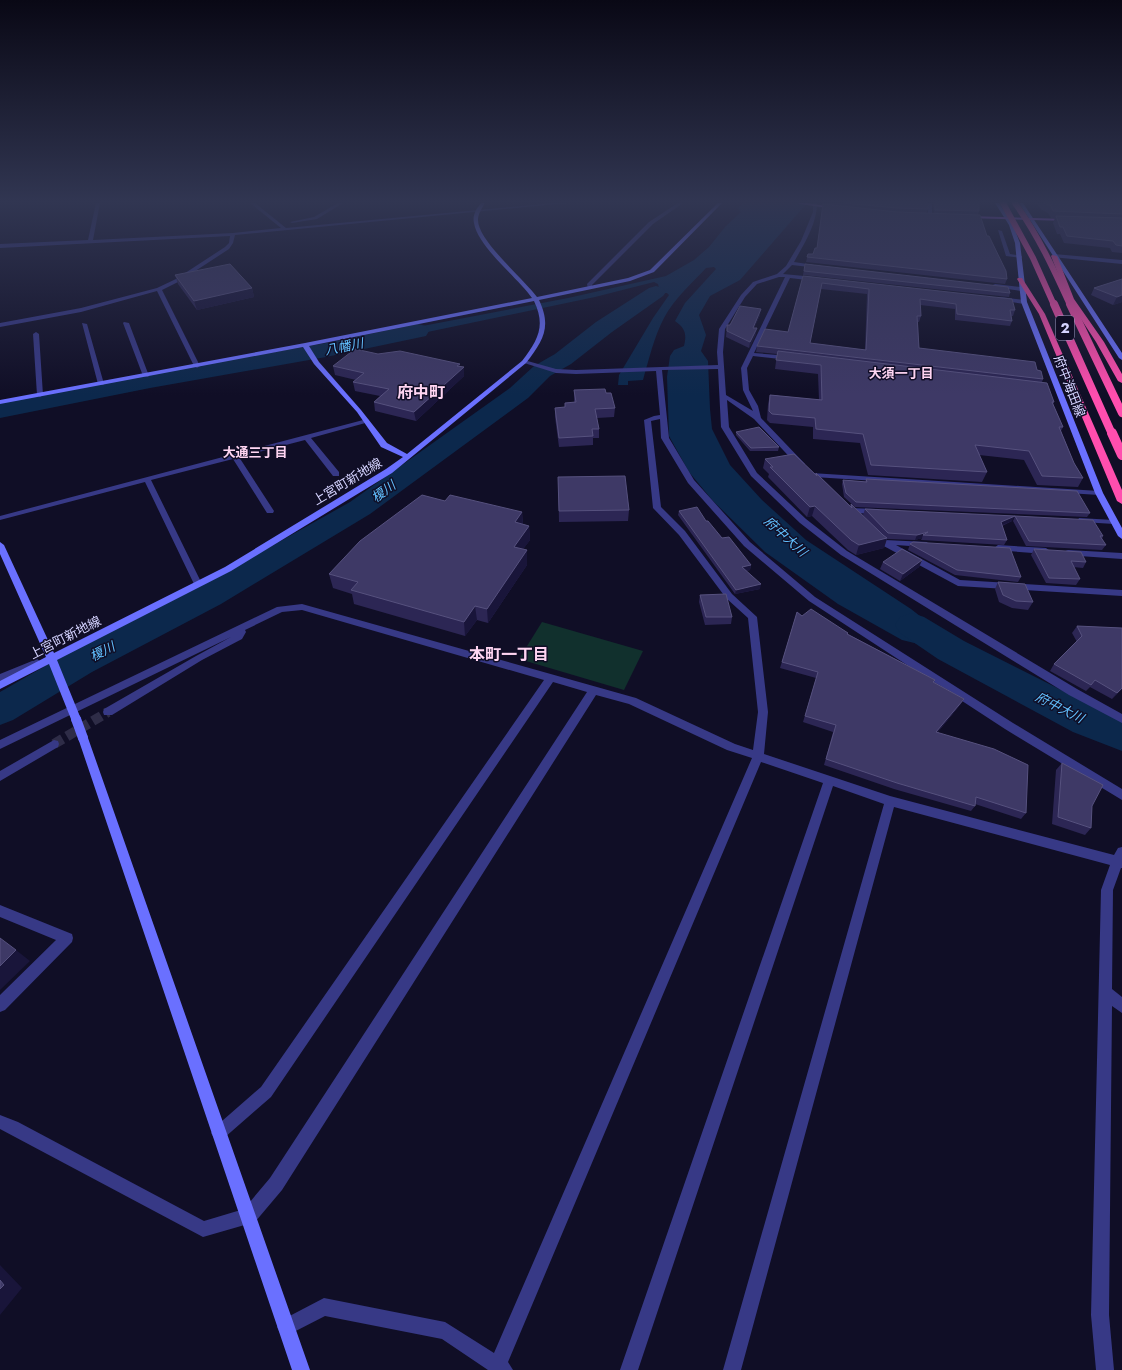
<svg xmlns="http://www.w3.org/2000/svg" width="1122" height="1370" font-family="Jost,'Noto Sans JP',sans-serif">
<rect width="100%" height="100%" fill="#100e26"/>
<path fill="#11302d" d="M542,622l101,29 -19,39 -105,-31z"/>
<path fill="#0c284c" d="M743,203h64l-67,77 -30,16 -11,19 7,20 -5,16 7,10 2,48 2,20 18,36 32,35 44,40 105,69 61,48 -70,-17 -64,-36 -73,-52 -52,-51 -24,-29 -20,-36 -2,-59 3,-21 4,-6 10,-4c3,-12 1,-18 -9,-25l10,-18 31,-34 -2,-2 -8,1c-14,15 -32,31 -42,50 -10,19 -15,41 -21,62l-15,1v4h-10l1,-10 34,-57 16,-23 -2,-2h-8l-42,27 -8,-1 50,-31 -1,-4 -4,-2 -59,15 -225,47 -5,-7 203,-39 98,-22 28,-16 15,-13 16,-20 16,-15 -3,-4z"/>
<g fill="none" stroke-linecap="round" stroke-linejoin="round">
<path fill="#0c284c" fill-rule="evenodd" d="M656,286l7,2 3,4 -3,4 -51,36 -41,32 -21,12 -22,22 -158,116 -149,90 -129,68 -79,48 -13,5v-33l66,-38 131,-66 153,-86 160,-114 24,-22 21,-12 41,-32 53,-34z
M418,324l8,2 3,5 -3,5 -100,21 -176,31 -150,30v-16l150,-28 176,-31z
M912,613l12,4 40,24 137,69 21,9v32l-49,-19 -135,-73 -38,-26 -5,-8 5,-8z"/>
<path stroke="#2e2c47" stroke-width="10" stroke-dasharray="10 5" stroke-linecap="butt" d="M54,744l54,-32"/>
<path fill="#373986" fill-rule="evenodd" d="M96,203h4l-7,37 140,-7 48,-5 -31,-25h5l31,25 267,-25h14l-332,32 -2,8 -4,6 -49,32 -18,9 38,76 -3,2 -3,-2 -37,-75 -76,21 -81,15v-4l81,-15 76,-20 19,-9 49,-32 4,-4 1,-7 -230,12v-4l88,-4z
M338,203h5l-26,16 -25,4 -2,-1 24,-5z
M678,203h5l-30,21 -61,61v4h-4l-1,-5 62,-62z
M813,203h4c0,21 -13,41 -23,59l27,4 -3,2 -26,-3 -9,9 32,3 3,2 -3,2 -25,-3 -36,75 35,3 3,2 -3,2 -36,-4 -6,12 2,22 9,16 3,12 44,46 -4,2h-3l-44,-47 -27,-19 2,27 28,46 49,46 41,32 230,138 45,25v9l-53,-28 -228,-140 -41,-32 -49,-47 -30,-49 -3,-58 -56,1 7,68 25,42 56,62 65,55 198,126 109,66v11l-117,-71 -196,-128 -65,-55 -56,-63 -27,-45 -1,-19 -9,2 10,86 24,24 47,63 25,23 11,95 -4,42 126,42 224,59 4,-7 4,-1v21h-1l-8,22 -1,99 10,8v16l-10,-7 -3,309 5,55h-18l-5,-55 10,-425 9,-25 -216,-58 -153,563h-18l161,-566 -51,-18 -195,584h-18l203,-587 -62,-21 -253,600 5,8h-25l-46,-31 -117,-23 -39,20 -6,-3 -3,-6 3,-6 44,-23 121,24 49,31 258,-595 -25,-8 -98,-46 -33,-9 -314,495 -27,32 -52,15 -203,-108v-14l18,7 186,99 40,-12 26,-31 317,-486 -34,-10 -282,415 -47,41 -5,3 -5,-3 -3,-5 3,-5 47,-41 283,-407 -242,-70 -20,2 -37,18 1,2 -4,7 -40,21 -90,55h-8l-1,-3 1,-3 92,-53 35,-19 -231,112v-9l277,-133 25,-3 334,94 99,46 18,6 5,-38 -10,-94 -22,-20 -47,-63 -26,-27 -9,-88 10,-4 6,-1 -4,-44 -80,3 -20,-1 -35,-11 3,-2 32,9 20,1 142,-5 -1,-13 2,-23 22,-34 12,-13 24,-8 9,-8 15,-25 12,-29zM779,277h6l-44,91 2,22 10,21 -27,-16 -3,-43 2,-23 20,-32 12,-13z
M928,203h4v12l-2,1 -2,-1z
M998,230l4,1 8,23 12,2v2l-16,-2z
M1054,254l68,6v4l-70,-7v-2z
M995,284l26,3 3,2 -3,2 -28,-4v-2z
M1000,297l24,3 3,2 -3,2 -26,-4v-2z
M124,322l5,1 20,53 -1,1 -5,-1 -20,-53z
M82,323l5,1 17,60 -1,1 -5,-1z
M36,332l3,2 4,61 -3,2 -3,-2 -4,-61z
M367,419l2,1v2l-58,16 28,34v4h-6l-28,-36 -66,17 35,54 -1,2h-6l-34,-54 -82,21 51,104 -1,2h-6l-1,-2 -49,-102 -145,38v-4z
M811,473l288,18 4,2 -4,2 -285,-18 -4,-2z
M848,508l30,1 4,2c-5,4 -30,3 -35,-1z
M1079,518l35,2 4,2 -4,2 -32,-2 -4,-2z
M876,531l3,1 6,8 42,2 1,2 -4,3 -28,-2 64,35 162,10v6l-164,-10 -78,-42 -8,-10z
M998,545l48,3 4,3 -4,3 -51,-4 -1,-2z
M1068,550l54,3v6l-57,-4 -1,-2 1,-2z
M37,659l3,2 2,2 -2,2 -40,17v-8z
M54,740l4,1 1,3 -1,3 -58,34v-10z
M0,905l72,29 1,4 -1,4 -67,68 -5,2v-17l56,-55 -56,-23z"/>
<path fill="#6a70ff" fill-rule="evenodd" d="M481,203h4c-3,5 -7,11 -7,17 0,21 46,59 59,77l91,-19 22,-8 68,-67h4l-68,69 -24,9 -91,19c13,27 4,41 -13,63l-134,110 -161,98 -174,89 24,59 -1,3h-8l-1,-3 -22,-55 -49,25v-8l46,-24 -46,-103v-12l4,3 50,108 171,-86 161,-98 17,-12 -22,-10 -24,-35 -43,-48 -11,-17 -303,57v-4l305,-57 227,-45c-15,-21 -54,-51 -58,-75 -2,-8 3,-15 7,-20zM534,301c12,25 4,39 -12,60l-115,93 -20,-11 -26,-33 -42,-48 -10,-16z
M995,203h4l14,22 7,18 7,59 76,191 19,35v11l-4,-3 -23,-43 -74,-191 -6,-59 -6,-18z
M1019,203h4l99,150v7l-3,-2z
M83,734l4,1 1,3 222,632h-18l-214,-632 1,-3z"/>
<path fill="#b65aff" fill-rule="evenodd" d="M798,203h10l29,5 -2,1 -35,-5z
M969,216l98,3 2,1 -2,1 -100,-3z"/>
<path fill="#ff4eae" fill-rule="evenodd" d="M1052,255l5,1 17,43 30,43 18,32v9l-4,-2 -22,-39 -28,-43 -17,-43z
M1018,278h4l23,36 77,176v14l-5,-3 -78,-187 -22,-35z"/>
<path stroke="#6a70ff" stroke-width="10" d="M76,719l7,19"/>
<path stroke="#ff4eae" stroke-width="6" d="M1003,203l30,55 21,47
M1015,203c23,32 39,67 55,102"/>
<path stroke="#ff4eae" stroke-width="8" d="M1054,304l58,130
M1070,304l52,109"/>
<path stroke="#ff4eae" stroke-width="10" d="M1112,433l10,22"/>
</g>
<path fill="#2c2654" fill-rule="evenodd" d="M823,203h105v6l-2,4 -30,-1 -38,-4 129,28 20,43 -2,5 -199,-22 2,-8h5l4,-6z
M933,203h46v8l-1,4 -44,-2z
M1035,203h87v50l-10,-1 -2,-4 -46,-5 -4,-9h-3l-4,-11 2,-5h-4l-3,-5 -6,-3z
M805,264l205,29 -1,4 -206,-22z
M175,275l77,13 2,9 -57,13 -19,-26z
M803,276l212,34 -2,6h-2l1,5 -2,5 -55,-6v-11l-35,-4 1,11 -2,6h-1l1,26 118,22 6,9 -1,3 12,20 -1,2 10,23 -2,4 13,32 9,15 -5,9 -41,-2 -13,-25 -45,-5 8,17 -5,10 -114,-7 -8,-32 -47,-4v-12l-43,-4 -3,-3 1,-16 2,-9 49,5 -1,-26 -43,-5 2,-15 -21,-2 1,-6 31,-14zM821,289l46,5 -2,56 -55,-7z
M1122,279v23l-9,3 -22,-10 3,-7z
M760,315l-6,13 2,6 -7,14 -23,-11 1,-12h3z
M378,354l82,12 4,10 -48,45 -41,-10 -1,-9 6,-6 -25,-5 -2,-9 3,-2 -21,-5 -2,-9z
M574,390l32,3 9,15 -1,9 -17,1 2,11v9h-6v7l-34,2 -4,-30v-9l10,-1v-4l9,-1z
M736,432l43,15 -1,4h-28l-14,-16z
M765,459l51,16v-2l34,33 1,-2 30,29 -18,-18 2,-6 147,12 -10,5 5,14 -3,5 -83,-5 1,-2 -7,2 -28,-1 -3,9 -28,7 -8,-5 -36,-34 -5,1 -39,-40 1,-3 -6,-6z
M558,477l71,33 -1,11 -69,1z
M866,479l224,34 -3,4 -232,-10 -11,-10 -2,-13 1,-4 22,2z
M445,501l77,11 1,12 6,2 1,14 -7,9 4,1v15l-39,58 -11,-3 -12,16 -111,-32 -2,-10 -19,-6 -4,-14z
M679,511l27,10 16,17 29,27 -1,5 -4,1 14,18 -25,5 -57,-79z
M1015,516l88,20 -1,3 4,6 -4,5 -76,-4 -13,-25z
M910,544l111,33 -3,5 -63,-7 -47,-25z
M1034,549l52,13 -3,6 -10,-1 7,12 -4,6 -30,-2 -15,-28z
M922,560l-3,7 -19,14 -20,-12 3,-7z
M998,582l35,20 -5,8 -16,-2 -13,-6 -4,-13z
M700,595l32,22 -1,7 -26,1 -6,-23z
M797,612l5,4 46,18 87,46 -1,2 30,17 -4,6 -22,27 88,81 -5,6 -46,-15v2l-4,5 -77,-22 -70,-24 9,-33 -30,-10 13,-44 -36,-10z
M1077,626l45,2v61l-10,10 -22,-12 -4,4 -36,-20 4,-7 23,-22 -5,-9z
M1062,763l30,43 -1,22 -6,7 -33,-11 4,-54z"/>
<path fill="#19153a" d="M252,288l2,9 -57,13 -3,-9z
M1122,295v7l-9,3 4,-8z
M761,309l-1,6 -8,18 1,-5z
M757,328l-1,6 -7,14 1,-6z
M460,364v6l4,-3v9l-48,45 -2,-9z
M815,506l-3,10 -5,1 3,-10z
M522,512l1,14 -8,-4z
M1015,516l-3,5 -14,6 3,-5z
M529,526l1,14 -15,21 -1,-14z
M928,532l-5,3 -1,3 -7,2 2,-5z
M887,538l-3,10 -28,7 3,-10z
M527,550v15l-39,58 -1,-14z
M922,560l-3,7 -19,14 3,-7z
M751,565l-1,5 -9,2 1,-5z
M761,584l-1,5 -25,5 1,-4z
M475,606l2,14 -12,16 -1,-14z
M1122,688v1l-10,10 5,-6z
M964,699l-4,6 -27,33 3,-6z
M16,950l14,11 -30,29v-24z
M0,1265l22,23 -22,27z"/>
<path fill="#3e3966" stroke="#56517e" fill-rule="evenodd" d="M844,203h84v6l-31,-1z
M935,203h44v8l-44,-1z
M1044,203h78v11l-69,-3 -2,-5z
M823,204l74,8 83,3 7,21h2l17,35 1,8 -200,-22 1,-3h5l2,-6h2z
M1056,216l66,2v28l-6,-1 -3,-4 -46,-5 -4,-9h-3z
M230,264l22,24 -58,13 -19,-26z
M805,264l203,23 2,6 -206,-22z
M803,276l209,23 3,11h-5l2,11 -55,-7 -1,-10 -36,-5 1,17h-4l2,32 116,14 2,8 4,1 2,8 -286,-33 8,-17 23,3zM822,283l47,6 -3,61 -56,-7z
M1122,279v16l-5,2 -23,-9z
M740,306l21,3 -8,19h4l-7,14 -23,-11v-6h3z
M355,349l23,5 22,-3 60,13 -3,2 7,1 -50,45 -40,-10 15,-13 -36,-7 11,-9 -31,-7z
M778,351l269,32 7,19h-2l11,25h-4l15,36 9,15 -41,-2 -13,-25 -54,-6 12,27 -116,-7 -8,-31 -47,-5 -1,-11 -43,-4 -3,-3 1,-16 52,5 -1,-35 -45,-5z
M605,389l1,4h5l4,15 -20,1 4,20h-7l1,7 -34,2 -4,-30 10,-1v-4l11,-1 -2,-12z
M759,427l20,20 -28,1 -15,-16z
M794,454l23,22 -1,-3 36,35 -1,-4 32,31 4,3 -28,7 -8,-5 -36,-34 -5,1 -40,-40h3l-8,-8z
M625,476l4,34 -70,1 -1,-34z
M866,479l211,12 13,22 -234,-11 -10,-9 -3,-13 24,2z
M422,495l23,6 5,-6 72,17 -7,10 14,4 -15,21 13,3 -40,59 -12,-3 -11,16 -113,-32 7,-8 -29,-8 31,-33z
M697,507l9,14h2l14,17 7,-1 22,28 -9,2 19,17 -25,6 -57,-79z
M865,509l150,7 -14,6 6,18 -84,-5 5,-3 -11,3 -29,-2z
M1015,516l78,4 10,16h-3l6,9 -77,-4z
M913,542l97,6 11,29 -64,-7 -47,-26z
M902,549l20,11 -19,14 -20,-12z
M1034,549l47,3 5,10 -15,-1 9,18 -31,-1z
M998,582l27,2 8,18 -17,-1 -13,-6z
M726,594l6,23h-26l-6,-22z
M811,609l37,24 -1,1 88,46 -2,2 31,17 -28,33 58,17 34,16 -2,48 -50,-16 -1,9 -78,-23 -71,-24 10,-34 -31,-9 13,-44 -36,-10 15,-50 5,4z
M1077,626l45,2v60l-5,5 -22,-13 -4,5 -37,-21 28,-28z
M1062,763l41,22 -11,21 -1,22 -33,-11z
M0,938l16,12 -16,16z
M0,1280l4,5 -4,4z"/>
<linearGradient id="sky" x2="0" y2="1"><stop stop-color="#090815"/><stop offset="0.51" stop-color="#313652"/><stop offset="1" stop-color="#313652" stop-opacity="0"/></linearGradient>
<rect width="1122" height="395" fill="url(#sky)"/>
<g text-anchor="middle" stroke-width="3" stroke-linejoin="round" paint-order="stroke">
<g font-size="13" font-style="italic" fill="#61c0ff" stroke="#100e26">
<text transform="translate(344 346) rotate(-11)" y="5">八幡川</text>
<text transform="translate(383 491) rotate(-36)" y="5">榎川</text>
<text transform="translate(786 536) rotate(42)" y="5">府中大川</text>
<text transform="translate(102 651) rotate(-27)" y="5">榎川</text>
<text transform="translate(1060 707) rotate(27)" y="5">府中大川</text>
</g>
<g font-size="13" font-weight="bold" fill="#ffd5f2" stroke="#100e26">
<text x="901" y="378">大須一丁目</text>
<text x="255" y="457">大通三丁目</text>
</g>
<g font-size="13" fill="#d5d3ff" stroke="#100e26">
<text transform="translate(1070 386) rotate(69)" y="5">府中海田線</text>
<text transform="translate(347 481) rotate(-31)" y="5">上宮町新地線</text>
<text transform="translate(65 637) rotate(-27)" y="5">上宮町新地線</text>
</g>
<rect fill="#100e26" stroke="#9a98be" stroke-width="1" x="1056" y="316" width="18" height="24" rx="3"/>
<g font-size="14" font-weight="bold" fill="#d5d3ff">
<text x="1065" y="333">2</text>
</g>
<g font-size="16" font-weight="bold" fill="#ffd5f2" stroke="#100e26">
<text x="421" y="398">府中町</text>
</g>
<g font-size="16" font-weight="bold" fill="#ffd5f2" stroke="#100e26">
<text x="509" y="660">本町一丁目</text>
</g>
</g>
</svg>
